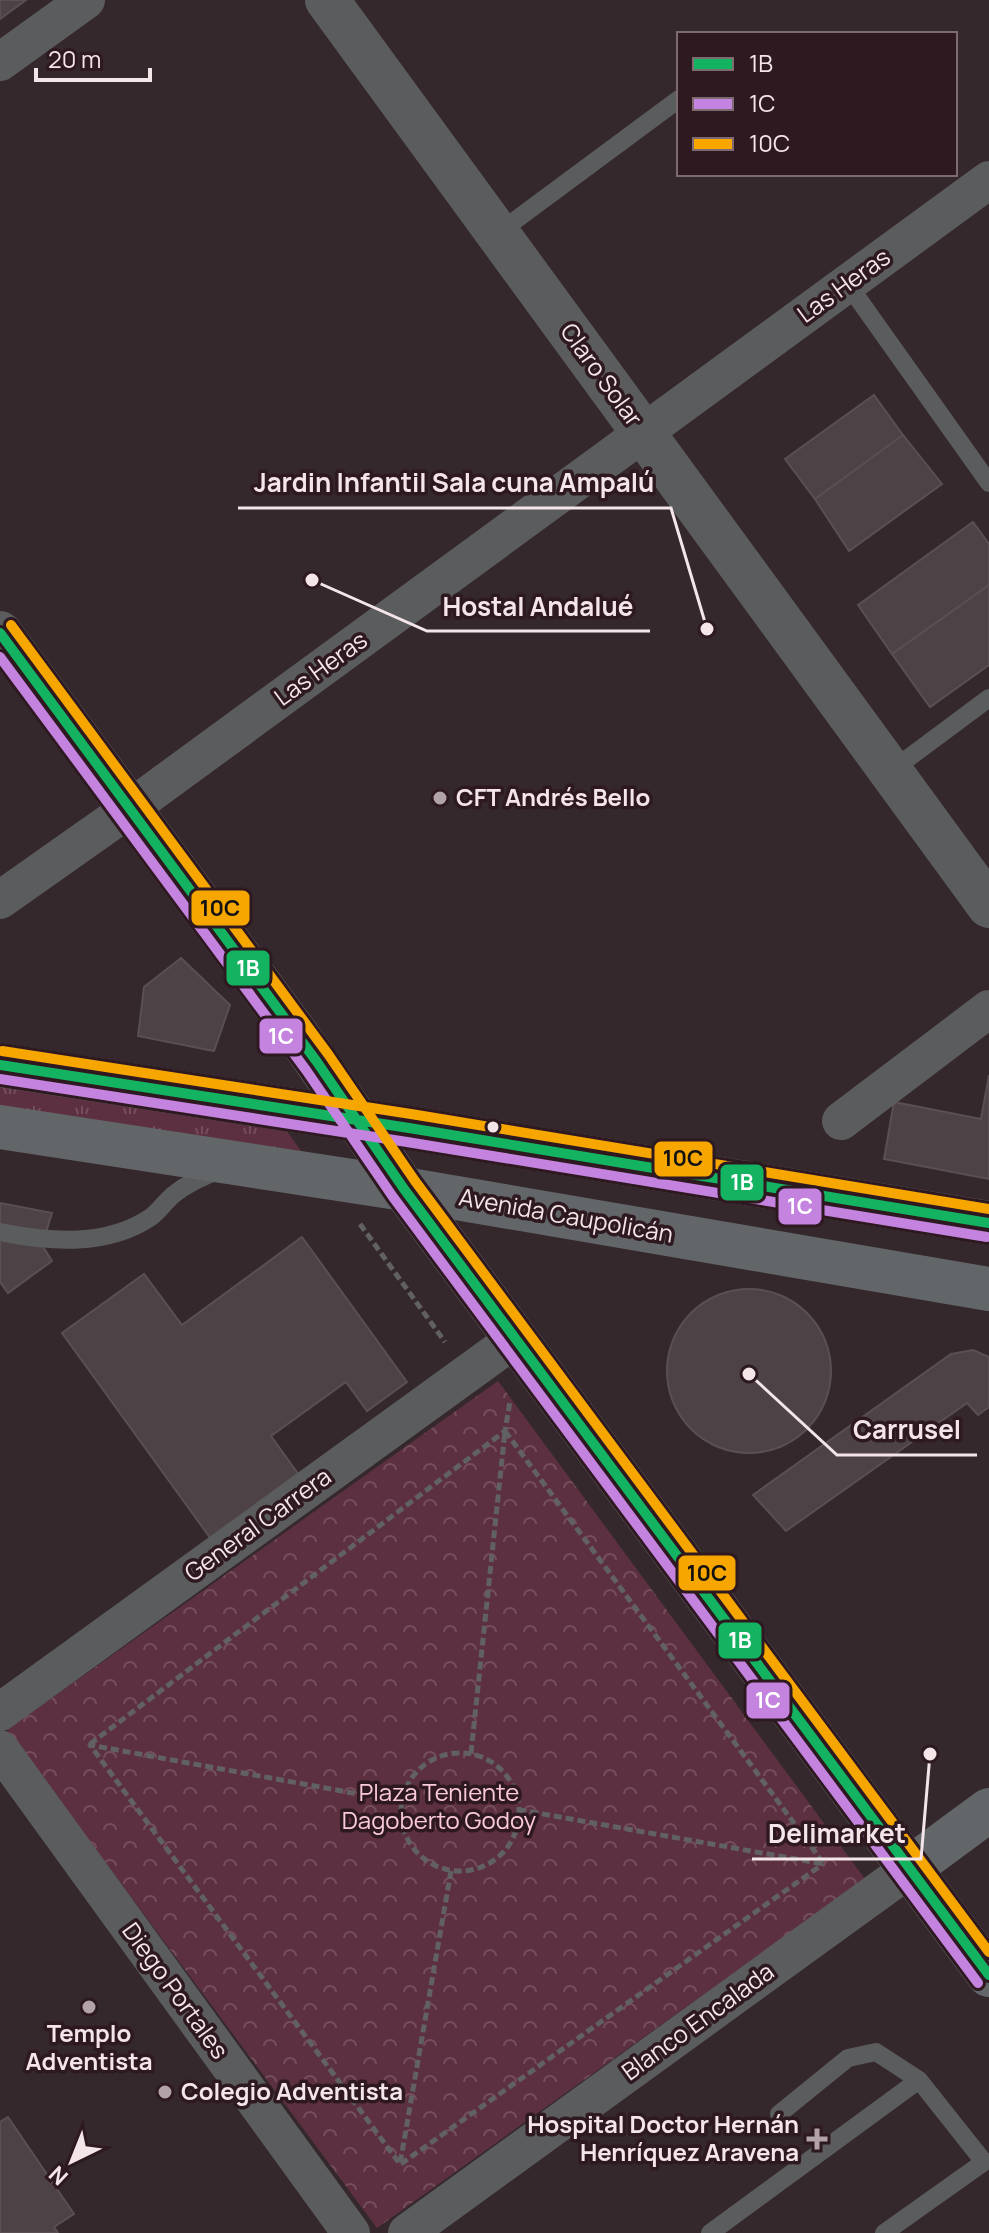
<svg xmlns="http://www.w3.org/2000/svg" width="989" height="2233" font-family="Manrope,sans-serif">
<defs>
<pattern id="grass-tufts" width="24" height="20" patternUnits="userSpaceOnUse" patternTransform="scale(2)"><rect width="24" height="20" fill="#5d3041"/><path d="M3 7l-1-3M5 7V3M7 7l1-3M15 17l-1-3M17 17v-4M19 17l1-3" fill="none" stroke="#754e5c"/></pattern>
<pattern id="park-crowns" width="20" height="18" patternUnits="userSpaceOnUse" patternTransform="scale(2)"><rect width="20" height="18" fill="#5d3041"/><path d="M2 6a3 3 0 1 1 6 0M12 15a3 3 0 1 1 6 0" fill="none" stroke="#754e5c"/></pattern>
</defs>
<rect width="100%" height="100%" fill="#34282c"/>
<path fill="url(#grass-tufts)" d="M0,1086l286,44 15,21 -301,-45z"/>
<path fill="url(#park-crowns)" d="M498,1381l367,498 -488,349 -370,-498z"/>
<path fill="#4d4346" stroke="#5a4f52" stroke-width="2" d="M0,0h26l-26,19z
M874,395l29,40 -88,64 -30,-40z
M903,435l39,49 -93,67 -34,-52z
M973,522l16,22v41l-97,69 -34,-49z
M989,585v80l-59,42 -38,-53z
M181,958l49,47 -16,46 -76,-15 6,-49z
M989,1075v104l-105,-20 10,-57 87,17z
M0,1203l52,10 -10,32 10,16 -44,32 -8,-11z
M302,1237l105,145 -40,29 -21,-29 -75,54 28,39 -88,64 -149,-206 82,-59 38,51z
M667 1371a82 82 0 1 1 164 0a82 82 0 1 1-164 0Z
M973,1350l16,7v50l-11,8 -11,-12 -181,128 -33,-36 198,-141z
M8,2117l66,97 -20,13 4,6h-58v-111z"/>
<g fill="none" stroke-linecap="round" stroke-linejoin="round">
<path stroke="#616062" stroke-width="5" stroke-dasharray="8 4" stroke-linecap="butt" d="M360,1224l85,118
M90,1744l415,-313 5,-30
M401 1812a59 59 0 1 1 118 0a59 59 0 1 1-118 0Z
M471,1753l34,-322 319,433 -304,-54
M402,1802l-312,-57 310,419 51,-293
M401,2164l422,-300"/>
<path stroke="#5b5c5d" stroke-width="18" d="M498,233l181,-134
M847,283l142,200
M891,771l98,-73
M0,1232c50,10 107,15 151,-15 8,-6 14,-15 22,-22 13,-11 28,-17 44,-24
M779,2114l69,-56 28,-6 43,28 65,82 -100,71
M710,2233l209,-153"/>
<path stroke="#5b5c5d" stroke-width="38" d="M0,62l86,-62
M0,900l129,-91 860,-629
M841,1121l148,-112
M0,1712l515,-373
M0,1749l351,484
M407,2233l502,-364"/>
<path stroke="#5b5c5d" stroke-width="44" d="M327,0l662,906
M0,633l301,407 56,80"/>
<path stroke="#636668" stroke-width="44" d="M0,1065l409,63 580,95
M357,1120l47,69 585,786
M0,1127l404,62 585,100
M909,1869l80,-59"/>
<g stroke="#2e1921" stroke-width="16">
<path id="bus-1" d="M0,633l317,429 87,127 585,786
M0,1065l409,63 580,95"/>
</g>
<g stroke="#2e1921" stroke-width="16">
<path id="bus-2" d="M0,657l306,413 87,127 585,786
M0,1079l407,63 580,95"/>
</g>
<g stroke="#2e1921" stroke-width="16">
<path id="bus-3" d="M11,625l317,429 87,127 574,771
M2,1051l409,63 578,95"/>
</g>
<use href="#bus-1" stroke="#13b361" stroke-width="10"/>
<use href="#bus-2" stroke="#c483df" stroke-width="10"/>
<use href="#bus-3" stroke="#f7a600" stroke-width="10"/>
</g>
<g fill="#b1a3a7" stroke="#2e1921" stroke-width="3">
<circle cx="440" cy="798" r="8"/>
<circle cx="89" cy="2007" r="8"/>
<circle cx="165" cy="2092" r="8"/>
<path d="M813 2127h8v8h8v8h-8v8h-8v-8h-8v-8h8z"/>
</g>
<circle fill="#f4e5e9" stroke="#2e1921" stroke-width="3" cx="493" cy="1127" r="7"/>
<g text-anchor="middle" stroke-width="7" stroke-linejoin="round" paint-order="stroke">
<g font-size="24" fill="#f4e5e9" stroke="#2e1921">
<text transform="translate(844 286) rotate(-36)" y="8">Las Heras</text>
<text transform="translate(601 375) rotate(54)" y="8">Claro Solar</text>
<text transform="translate(321 669) rotate(-36)" y="8">Las Heras</text>
<text transform="translate(566 1216) rotate(10)" y="8">Avenida Caupolicán</text>
<text transform="translate(258 1525) rotate(-36)" y="8">General Carrera</text>
<text transform="translate(175 1991) rotate(54)" y="8">Diego Portales</text>
<text transform="translate(698 2022) rotate(-36)" y="8">Blanco Encalada</text>
</g>
<g font-size="24" font-weight="bold" fill="#f4e5e9" stroke="#2e1921" text-anchor="start">
<text x="456" y="806">CFT Andrés Bello</text>
<text x="89" y="2042" text-anchor="middle">Templo<tspan x="89" dy="28">Adventista</tspan></text>
<text x="181" y="2100">Colegio Adventista</text>
<text x="799" y="2133" text-anchor="end">Hospital Doctor Hernán<tspan x="799" dy="28">Henríquez Aravena</tspan></text>
</g>
<g font-size="24" fill="#fbcad9" stroke="#2e1921">
<text x="439" y="1801">Plaza Teniente<tspan x="439" dy="28">Dagoberto Godoy</tspan></text>
</g>
</g>
<path fill="none" stroke="#f4e5e9" stroke-width="3" d="M707 629L671 508H238M312 580L427 631H650M749 1374L837 1455H977M930 1754L921 1859H752"/>
<g fill="#f4e5e9" stroke="#2e1921" stroke-width="3">
<circle cx="707" cy="629" r="8"/>
<circle cx="312" cy="580" r="8"/>
<circle cx="749" cy="1374" r="8"/>
<circle cx="930" cy="1754" r="8"/>
</g>
<g font-size="26" text-anchor="middle" font-weight="bold" fill="#f4e5e9" stroke="#2e1921" stroke-width="7" stroke-linejoin="round" paint-order="stroke">
<text x="454" y="492">Jardin Infantil Sala cuna Ampalú</text>
<text x="538" y="616">Hostal Andalué</text>
<text x="907" y="1439">Carrusel</text>
<text x="837" y="1843">Delimarket</text>
</g>
<g stroke="#2e1921" stroke-width="3">
<rect x="190" y="889" width="61" height="38" rx="8" fill="#f7a600"/>
<rect x="225" y="949" width="46" height="38" rx="8" fill="#13b361"/>
<rect x="258" y="1017" width="46" height="38" rx="8" fill="#c483df"/>
<rect x="653" y="1140" width="61" height="38" rx="8" fill="#f7a600"/>
<rect x="719" y="1163" width="46" height="39" rx="8" fill="#13b361"/>
<rect x="777" y="1187" width="46" height="39" rx="8" fill="#c483df"/>
<rect x="677" y="1554" width="60" height="38" rx="8" fill="#f7a600"/>
<rect x="717" y="1621" width="46" height="39" rx="8" fill="#13b361"/>
<rect x="745" y="1681" width="46" height="39" rx="8" fill="#c483df"/>
</g>
<g font-size="22" text-anchor="middle" font-weight="bold" fill="#fff">
<text x="248" y="976">1B</text>
<text x="281" y="1044">1C</text>
<text x="742" y="1190">1B</text>
<text x="800" y="1214">1C</text>
<text x="740" y="1648">1B</text>
<text x="768" y="1708">1C</text>
</g>
<g font-size="22" text-anchor="middle" font-weight="bold" fill="#111">
<text x="220" y="916">10C</text>
<text x="683" y="1166">10C</text>
<text x="707" y="1581">10C</text>
</g>
<rect x="677" y="32" width="280" height="144" fill="#2e1921" stroke="#7d6b71" stroke-width="2"/>
<rect x="693" y="58" width="40" height="12" fill="#13b361" stroke="#7d6b71" stroke-width="2"/>
<text x="749" y="72" font-size="24" fill="#f4e5e9">1B</text>
<rect x="693" y="98" width="40" height="12" fill="#c483df" stroke="#7d6b71" stroke-width="2"/>
<text x="749" y="112" font-size="24" fill="#f4e5e9">1C</text>
<rect x="693" y="138" width="40" height="12" fill="#f7a600" stroke="#7d6b71" stroke-width="2"/>
<text x="749" y="152" font-size="24" fill="#f4e5e9">10C</text>
<g transform="translate(72 2161) rotate(223)" stroke="#2e1921" stroke-width="6" paint-order="stroke">
<path d="M0-6L14 30L0 20L-14 30Z" fill="#f4e5e9"/>
<text y="-12" font-size="22" font-weight="bold" text-anchor="middle" fill="#f4e5e9">N</text>
</g>
<path d="M36 68v12h114v-12" fill="none" stroke="#f4e5e9" stroke-width="4"/>
<text x="48" y="68" font-size="24" fill="#f4e5e9" stroke="#2e1921" stroke-width="6" paint-order="stroke">20 m</text>
</svg>
